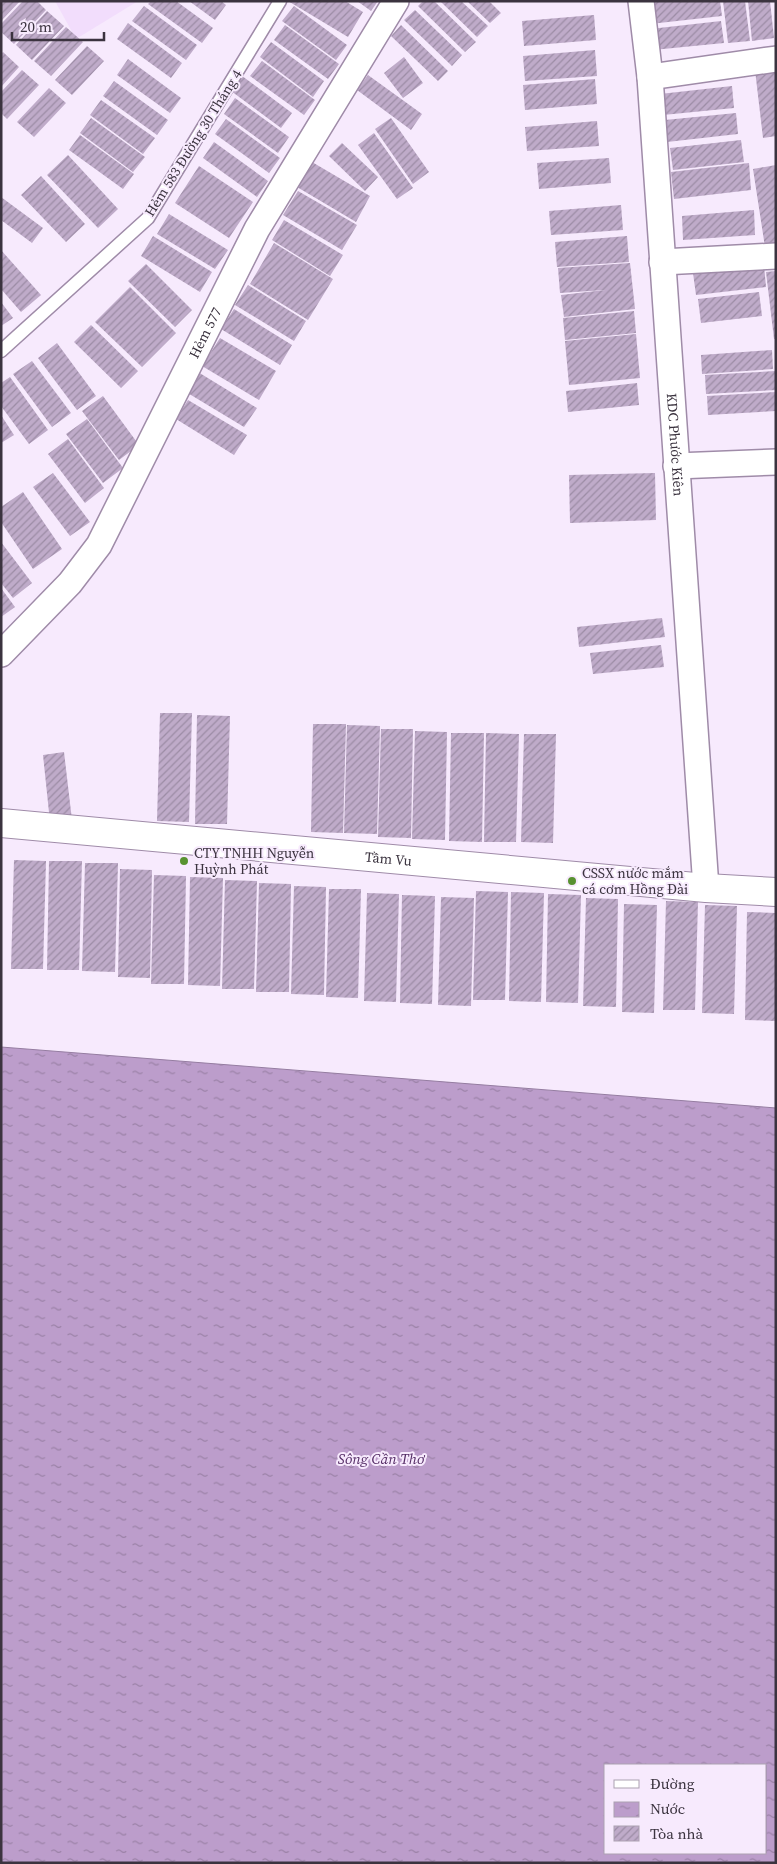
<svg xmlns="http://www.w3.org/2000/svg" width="777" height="1864" font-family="'Source Serif 4',serif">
<defs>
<pattern id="water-ripples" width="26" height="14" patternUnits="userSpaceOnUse" patternTransform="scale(1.25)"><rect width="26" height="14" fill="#bc9dcb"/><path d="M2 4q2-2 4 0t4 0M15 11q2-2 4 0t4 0" fill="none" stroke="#9a81a6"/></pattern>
<pattern id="building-hatch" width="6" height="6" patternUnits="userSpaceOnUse" patternTransform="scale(1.25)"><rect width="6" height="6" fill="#bfabc9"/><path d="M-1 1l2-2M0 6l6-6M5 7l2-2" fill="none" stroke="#9c8ca5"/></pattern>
</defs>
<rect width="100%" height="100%" fill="#f7eafd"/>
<path fill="#f2ddfc" d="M55,1h83l-62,38z"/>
<path fill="url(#water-ripples)" stroke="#957da1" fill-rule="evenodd" d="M1,1047l775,61v755h-775zM606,1765h160v88h-160z"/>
<path fill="url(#building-hatch)" d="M1,1h19l-19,20z
M23,1h14l9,9 -32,34 -13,-12v-8z
M151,1h25l37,27 -11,15 -54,-39z
M189,1h32l5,4 -11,15z
M288,1h57l18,11 -15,25z
M357,1h21l-7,10z
M423,1h11l42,41 -11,10 -47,-46z
M440,1h21l27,25 -11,11z
M467,1h22l12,12 -11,10z
M652,1h68l2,15 -72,8z
M723,1h22l5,40 -22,2z
M748,1h22l4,37 -22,3z
M144,6l53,39 -11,15 -54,-39z
M294,6l53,39 -11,15 -54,-39z
M415,10l47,45 -10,11 -48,-46z
M47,11l17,15 -32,34 -16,-15z
M594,15l2,25 -72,6 -2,-25z
M721,21l3,22 -71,7 -3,-21z
M128,23l54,40 -11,15 -54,-39z
M285,25l54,39 -11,15 -54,-39z
M401,25l47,46 -10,10 -47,-45z
M66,27l17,15 -32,34 -17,-15z
M271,42l53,39 -11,16 -53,-40z
M87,46l17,15 -32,34 -17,-15z
M595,50l2,26 -72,5 -2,-25z
M3,52l16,15 -18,20v-33z
M404,57l19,26 -20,15 -19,-25z
M128,59l53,39 -11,15 -53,-38z
M262,61l53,39 -11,15 -54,-39z
M776,68v68l-13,2 -8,-68z
M22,70l17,15 -32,34 -6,-6v-21z
M238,73l54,40 -11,15 -54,-40z
M368,75l54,39 -11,16 -54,-40z
M595,79l2,25 -72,6 -2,-25z
M114,81l54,39 -11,15 -54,-39z
M732,86l2,22 -71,7 -3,-21z
M49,88l17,15 -32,34 -17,-15z
M235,98l54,39 -11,16 -54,-39z
M101,100l54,38 -12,16 -53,-39z
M736,113l2,21 -71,8 -2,-22z
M91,118l54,39 -12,15 -53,-39z
M391,118l38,54 -16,12 -38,-55z
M226,119l54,39 -11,15 -54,-39z
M597,121l2,25 -72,5 -2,-24z
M374,133l39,55 -16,11 -39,-54z
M80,135l54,39 -11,15 -54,-39z
M741,140l3,22 -71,8 -3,-22z
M214,142l54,39 -11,16 -54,-39z
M342,143l36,34 -13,14 -36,-35z
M68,155l50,54 -20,19 -51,-53z
M609,158l2,25 -72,6 -2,-26z
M312,162l58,34 -14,26 -59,-35z
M749,163l2,27 -77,9 -3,-27z
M776,165v80l-11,2 -12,-78z
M199,166l54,36 -24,36 -54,-35z
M41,176l44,48 -19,18 -45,-47z
M298,191l59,34 -15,25 -59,-35z
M1,197l42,31 -11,15 -31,-23z
M621,205l2,25 -72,5 -2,-24z
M754,210l1,25 -72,5 -1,-24z
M169,214l59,36 -13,19 -58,-35z
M284,220l59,35 -13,21 -58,-36z
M153,236l59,36 -12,20 -59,-36z
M627,236l2,26 -72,5 -2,-25z
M274,243l59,36 -25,41 -58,-36z
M1,250l40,45 -20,17 -20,-23z
M630,263l5,46 -71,8 -3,-22 44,-5 -45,3 -2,-25z
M146,264l46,46 -17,17 -47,-46z
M764,265l2,22 -70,8 -3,-22z
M776,271v68h-2l-8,-67z
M248,285l58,36 -12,20 -59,-36z
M130,287l46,46 -34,34 -47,-45z
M759,292l3,24 -61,7 -3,-24z
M1,302l12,16 -12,8z
M234,309l58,36 -12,20 -59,-36z
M634,311l2,22 -71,7 -2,-22z
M91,325l47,46 -17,17 -47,-46z
M636,334l4,44 -71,7 -4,-44z
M220,338l56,33 -17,29 -57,-34z
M57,343l39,53 -19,14 -39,-52z
M772,350l1,19 -71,5 -1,-19z
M32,361l39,52 -19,14 -39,-53z
M776,371v19l-70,4 -1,-19z
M198,372l59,36 -13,19 -58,-35z
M10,377l38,53 -19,14 -28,-38v-23z
M637,383l2,22 -71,7 -2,-21z
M776,392v19l-68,4 -1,-19z
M103,396l36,49 -20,15 -37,-49z
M188,400l59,35 -13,20 -58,-36z
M1,415l13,20 -13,8z
M87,419l36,49 -20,15 -37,-49z
M68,439l36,49 -19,15 -37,-49z
M53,473l37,49 -20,14 -37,-49z
M655,473l1,47 -86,3 -1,-48z
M23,492l39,57 -29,20 -32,-47v-15z
M1,542l31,41 -19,15 -12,-15z
M1,588l14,19 -14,10z
M662,618l3,19 -86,10 -2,-20z
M661,645l3,22 -71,7 -3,-21z
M160,713h32l-3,109 -32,-1z
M197,715l33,1 -3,108h-32z
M313,724h33l-3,109 -32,-1z
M347,725l33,1 -3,108 -33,-1z
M381,729h32l-2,109 -33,-1z
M415,731l32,1 -2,108 -33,-1z
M451,733h33l-2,109 -33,-1z
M486,733l33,1 -3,108h-32z
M524,734h32l-3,109 -32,-1z
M64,752l8,68 -22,2 -7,-67z
M14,860l32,1 -3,108h-32z
M49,861h33l-3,109h-32z
M85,863h33l-3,109 -33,-1z
M120,869l32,1 -2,108 -32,-1z
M154,875l32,1 -2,108h-33z
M190,877l33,1 -3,108 -32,-1z
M225,880l32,1 -3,108h-32z
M259,883l32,1 -2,108h-33z
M294,886l32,1 -2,108 -33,-1z
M329,889h32l-3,109 -32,-1z
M476,891l32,1 -3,108h-32z
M511,892l33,1 -3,109 -32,-1z
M367,893l32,1 -3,108 -32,-1z
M548,894l33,1 -3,108 -32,-1z
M402,895l33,1 -3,108 -32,-1z
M441,897l33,1 -3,108 -33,-1z
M586,898l32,1 -2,108 -33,-1z
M666,901l32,1 -3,108h-32z
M624,904l33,1 -3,108 -32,-1z
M705,905l32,1 -3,108 -32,-1z
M747,912l29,1v108l-31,-1z"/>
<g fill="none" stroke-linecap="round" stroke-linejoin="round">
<g stroke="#9f8ba8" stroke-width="15">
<path id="service" d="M1,351l147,-133 132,-217"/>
</g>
<g stroke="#9f8ba8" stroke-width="28">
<g id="minor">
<path id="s1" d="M641,1l9,76 56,811"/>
<path d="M650,77l126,-18"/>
<path d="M662,262l114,-6"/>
<path d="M676,466l100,-4"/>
<path id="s2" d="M1,654l69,-71 29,-38 158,-316 139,-228"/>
</g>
</g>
<g stroke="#9f8ba8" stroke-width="30">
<g id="tertiary">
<path id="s3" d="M1,823l705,65 70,4"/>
</g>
</g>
<use href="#service" stroke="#fff" stroke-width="12"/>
<use href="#minor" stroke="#fff" stroke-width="25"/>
<use href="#tertiary" stroke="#fff" stroke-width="28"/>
</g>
<g fill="#589230" stroke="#f7eafd" stroke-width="2">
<circle cx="184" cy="861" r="5"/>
<circle cx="572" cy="881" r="5"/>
</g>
<g text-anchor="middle" stroke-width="4" stroke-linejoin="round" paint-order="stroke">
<g font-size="14" fill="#3b333f" stroke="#f7eafd">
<text transform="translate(193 143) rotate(-58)" y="5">Hẻm 583 Đường 30 Tháng 4</text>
<text dy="5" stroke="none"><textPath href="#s2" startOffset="384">Hẻm 577</textPath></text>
<text dy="5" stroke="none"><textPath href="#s1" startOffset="445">KDC Phước Kiên</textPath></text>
<text dy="5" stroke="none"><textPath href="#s3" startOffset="389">Tầm Vu</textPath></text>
</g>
<g font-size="14" fill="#3b333f" stroke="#f7eafd" text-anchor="start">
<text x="194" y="858">CTY TNHH Nguyễn<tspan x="194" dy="16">Huỳnh Phát</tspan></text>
<text x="582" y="878">CSSX nước mắm<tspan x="582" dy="16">cá cơm Hồng Đài</tspan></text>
</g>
<g font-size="15" font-style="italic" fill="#552d66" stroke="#f7eafd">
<text x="381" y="1464">Sông Cần Thơ</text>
</g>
</g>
<rect width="777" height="1864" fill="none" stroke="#3b333f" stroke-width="5"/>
<rect x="604" y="1764" width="162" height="90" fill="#f7eafd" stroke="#aca1b1"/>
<rect x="614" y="1780" width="25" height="8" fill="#ffffff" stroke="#aca1b1"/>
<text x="650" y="1789" font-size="15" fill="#3b333f">Đường</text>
<rect x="614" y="1802" width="25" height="15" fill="url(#water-ripples)" stroke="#aca1b1"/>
<text x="650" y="1814" font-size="15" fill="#3b333f">Nước</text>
<rect x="614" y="1826" width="25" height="15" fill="url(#building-hatch)" stroke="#aca1b1"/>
<text x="650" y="1839" font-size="15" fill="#3b333f">Tòa nhà</text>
<path d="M12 32v8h92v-8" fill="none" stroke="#3b333f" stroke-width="2.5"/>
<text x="20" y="32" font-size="15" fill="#3b333f" stroke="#f7eafd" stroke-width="4" paint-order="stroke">20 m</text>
</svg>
